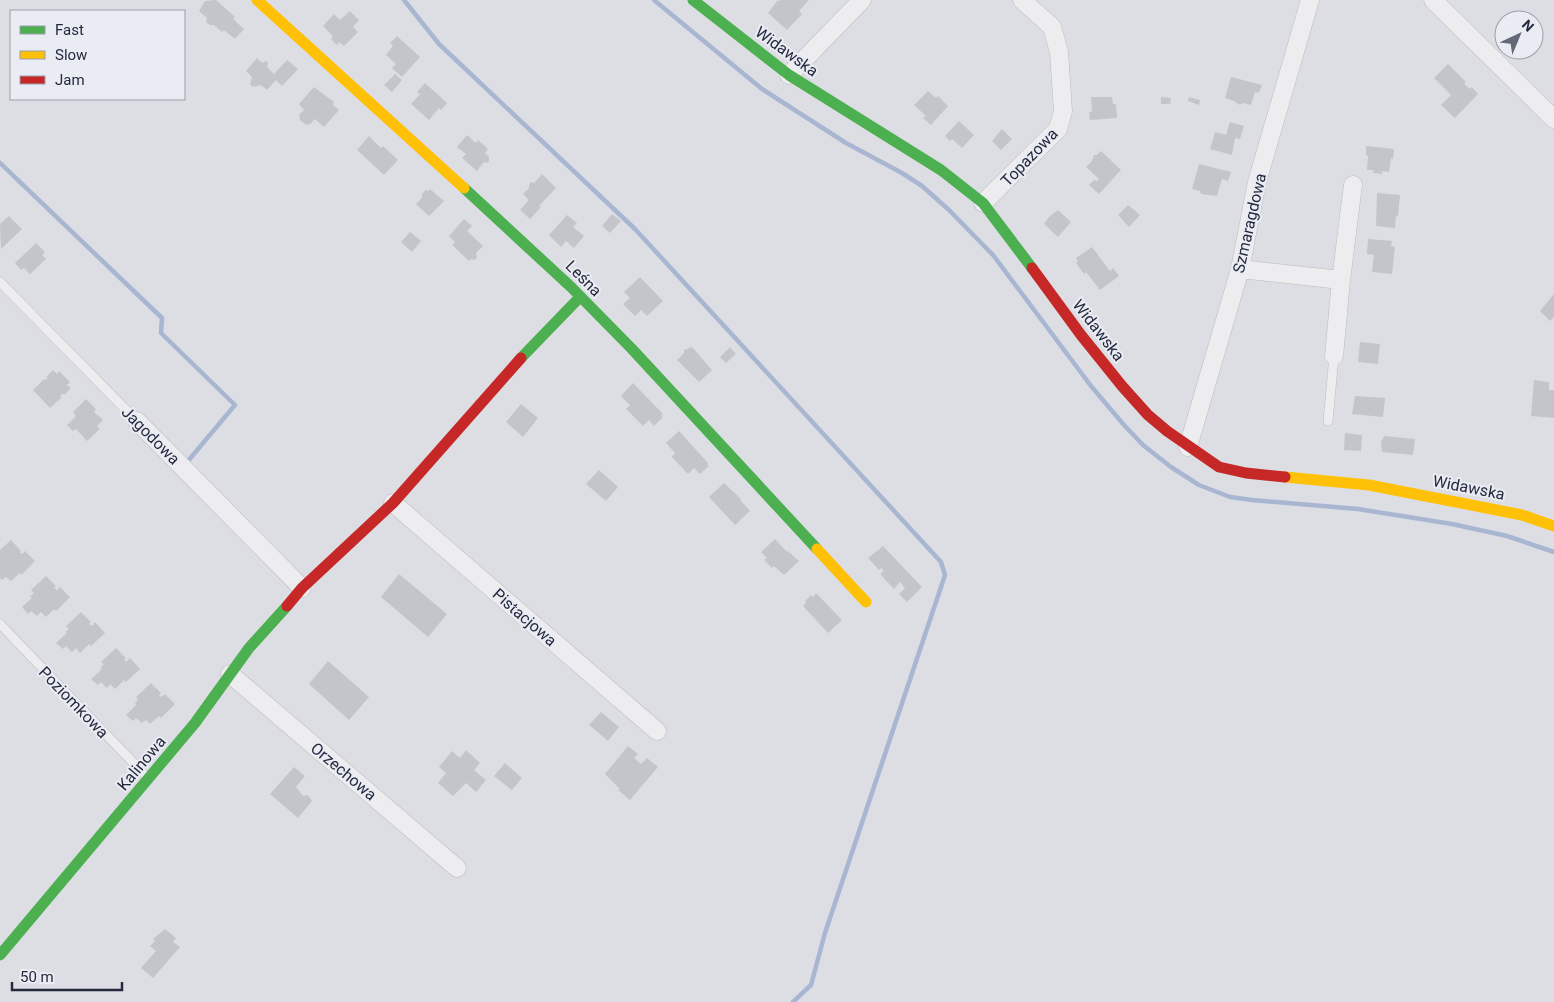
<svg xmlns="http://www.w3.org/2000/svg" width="1554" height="1002" font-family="Roboto,sans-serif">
<rect width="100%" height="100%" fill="#dddee3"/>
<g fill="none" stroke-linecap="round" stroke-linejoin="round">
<path stroke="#a8b6d2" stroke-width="4.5" d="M404,0l35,44 196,185 306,333 4,13 -120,358 -14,52 -18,17
M654,0l108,89 84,54 56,30 20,13 27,24 44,45 98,131 33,39 19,20 28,22 28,18 31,12 22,3 106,9 94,15 55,12 47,16
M0,163l162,155 -1,15 74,72 -47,56"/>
</g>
<path fill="#c3c5ca" d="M216,0l19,17 -2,2 11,10 -9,10 -11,-9 -2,2 -8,-7h-4l-4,-3 1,-4 -8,-7 6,-10z
M778,0l1,1 2,-1h28l-10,11 3,3 -15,16 -19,-17z
M350,11l9,9 -6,7 5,5 -14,14 -5,-4 -2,3 -6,-6 2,-3 -10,-10 11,-12 6,6z
M397,36l23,21 -18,20 -10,-9 4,-4 -10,-9 7,-9 -3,-3z
M257,58l5,5 4,-2 2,2 -1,4 7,7 13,-14 11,9 -16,17 -6,-6 -9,10 -6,-5 -8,2 -3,-3 2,-7 -6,-6z
M1448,64l18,18 -2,2 6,5 2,-2 6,7 -23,24 -14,-13 10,-10 -17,-17z
M395,74l7,6 -10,12 -8,-7z
M1231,77l31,8 -3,8 -4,-1 -4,13 -8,-2 -3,2 -6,-4 -9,-3z
M425,83l22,20 -6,7 -2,-2 -10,12 -18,-16 9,-10 -3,-2z
M314,87l20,15 -1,3 6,5 -15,17 -9,-8 -5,5 -4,1 -6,-5 -1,-5 5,-5 -5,-6z
M928,91l8,7 2,-2 10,10 -17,19 -8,-7 3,-2 -12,-11z
M1091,97h21l1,7h3l1,14 -27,2 -1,-8h3z
M1161,97l10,1 -1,6h-9z
M1189,97l11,3 -1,5 -11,-4z
M959,121l15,14 -12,13 -10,-9 -2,2 -5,-5z
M1230,122l14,4 -4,13 -5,-1 -3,17 -22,-6 5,-17 11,3z
M1002,129l10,10 -11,11 -9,-9z
M467,135l9,8 2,-3 10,9 -3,4 4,4v4l-2,2 -3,-1 -7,9 -15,-13 4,-4 -9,-7z
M369,136l12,12 2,-2 15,14 -14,15 -27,-25z
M1366,146l28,3 -1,10 -2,-1 -2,14 -7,-1v3l-9,-1 1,-3h-7l1,-14 -2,-1z
M1101,151l20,19 -22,24 -10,-9 5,-5 3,1 2,-2 -13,-12 6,-6 2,-6h3z
M1199,164l32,8 -3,9 -6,-2 -5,17 -16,-2 -1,-3 -8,-2z
M542,174l14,14 -17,18 2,1 -11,12 -10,-9 9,-10 -6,-6 6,-6v-3l2,-3 3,1z
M430,189l14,12 -15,15 -13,-12 6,-6v-4l4,-4 3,1z
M1377,193l23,2 -2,21h-2l-1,12 -19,-2z
M1128,205l12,10 -11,12 -11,-12z
M1058,210l13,12 -13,15 -14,-13 5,-7z
M612,214l9,7 -11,12 -8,-7z
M567,215l10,8 -4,4 11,9 -10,12 -8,-7 -5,6 -12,-12z
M9,216l13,13 -21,20 -1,-25z
M464,219l8,7 -5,5 16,15 -7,7 1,4 -2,3 -4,-1 -2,2 -17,-16 3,-3 -6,-6z
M410,232l11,9 -9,11 -11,-10z
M1368,239l24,2 -1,5 4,1 -3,27 -20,-2 2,-17 -7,-1z
M36,243l9,9 -3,3 4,4 -16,15 -6,-6 -3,2 -6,-7z
M1092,247l18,24 3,-3 6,8 -19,14 -14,-18 -2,2 -8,-11 2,-2 -2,-3z
M640,277l23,24 -16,15 -6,-6 -6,6 -12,-12 7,-6 -6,-6z
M1554,294v23l-4,4 -10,-10z
M1360,342l20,2 -2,20 -20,-2z
M692,347l20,23 -13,12 -22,-22 7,-7v-3z
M730,347l6,7 -10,9 -6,-6z
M53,370l4,4 2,-3 11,11 -3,3 4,3 -7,7 -1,-2 -3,3 2,1 -12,11 -17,-18 11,-11 2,1 2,-2 -2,-1z
M1534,380l15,2v8h5v28l-23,-2z
M633,383l30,31 -2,2 2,1 -9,9 -5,-6 -6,6 -17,-17 4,-4 -9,-9z
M1355,396l30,2 -2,19 -31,-3z
M86,399l10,10 -2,3 9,8 -6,6 3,3 -13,12 -11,-12 -3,2 -6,-6 9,-9 -3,-4z
M521,404l17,14 -15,19 -17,-15z
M679,431l29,32 -1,1 2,2 -9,8 -6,-6 -6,6 -16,-17 3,-4 -9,-10z
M1345,433l17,2 -1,16 -17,-1z
M1384,436l31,3 -2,16 -31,-3 -1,-11 2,-2z
M599,470l19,17 -12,14 -20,-17z
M724,483l17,16 -1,1 10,11 -15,14 -26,-28z
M775,539l12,13 1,-1 11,10 -15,14 -10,-9 -2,2 -8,-8 3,-2 -6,-6z
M11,540l10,11 -2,1 3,2 3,-3 10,10 -14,14 -1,-2 -9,8 -5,-4 -4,3 -2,-2v-28z
M883,546l39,41 -15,15 -8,-8 6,-6 -5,-6 -6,7 -14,-15 4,-3 -3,-3 -2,2 -11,-12z
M399,574l48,40 -19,23 -47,-40z
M46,576l10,10 -2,2 3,2 3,-3 10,10 -14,14 -2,-2 -8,8 -5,-5 -4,4 -6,-5 -3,3 -6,-7 10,-9 -2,-2 4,-3 -3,-3z
M816,593l26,27 -14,13 -25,-27 3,-3 -1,-2 6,-6 2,2z
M81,612l10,10 -2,2 3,2 3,-4 10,11 -14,13 -2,-2 -9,9 -4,-5 -4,4 -6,-6 -3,3 -7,-6 11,-10 -2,-1 4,-3 -3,-3z
M116,648l10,10 -2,1 2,3 4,-4 10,11 -14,13 -2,-2 -9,9 -5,-5 -3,4 -6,-6 -3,3 -7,-6 11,-10 -2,-1 4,-4 -3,-2z
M328,661l41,36 -20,23 -40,-36z
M151,683l10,10 -2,2 2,2 4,-3 10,10 -14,14 -2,-2 -9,8 -4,-4 -4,3 -6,-5 -3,3 -7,-6 10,-10 -1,-2 3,-3 -2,-3z
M601,712l18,15 -11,14 -19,-16z
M628,746l10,8 -4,4 7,6 6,-6 11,9 -28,33 -12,-10 2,-1 -15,-15z
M466,750l14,13 -6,7 12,10 -10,12 -10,-9 -13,13 -15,-13 8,-10 -7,-6 13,-16 8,7z
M505,763l17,15 -10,12 -18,-14z
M294,767l11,9 -9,11 7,9 5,-1 4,6 -14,17 -28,-24z
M165,929l11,9 -3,4 7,5 -27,31 -12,-10 15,-17 -6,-5 5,-5 -2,-2z"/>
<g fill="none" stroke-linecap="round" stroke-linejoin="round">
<g stroke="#bbbcc1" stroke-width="10">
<path id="lane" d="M0,282l137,139
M1328,421l6,-65
M0,624l147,153"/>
</g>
<g stroke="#bbbcc1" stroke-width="19">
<path id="street" d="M1433,0l121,119
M789,75l73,-75
M983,203l75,-74 5,-18 -4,-59 -7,-25 -30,-27
M1240,269l101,11 -7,76
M1341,280l12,-95
M137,421l165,167
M1188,447l52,-178 17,-87 53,-182
M393,503l264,228
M230,674l227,194"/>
</g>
<use href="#lane" stroke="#ededf0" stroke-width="9"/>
<use href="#street" stroke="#ededf0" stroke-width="18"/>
<path stroke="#4caf50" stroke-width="11" d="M693,0l96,75 152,95 42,33 49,65
M464,188l107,99 61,62 185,200
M521,358l59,-61
M0,955l195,-232 54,-75 38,-42"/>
<path stroke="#ffc107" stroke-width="11" d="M257,0l207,188
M1285,477l84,8 153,30 32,11
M817,549l49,53"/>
<path stroke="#c62828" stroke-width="11" d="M1032,268l49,67 41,51 26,29 19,16 52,36 27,6 39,4
M287,606l15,-18 91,-85 128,-145"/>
</g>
<g text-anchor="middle" stroke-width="4" stroke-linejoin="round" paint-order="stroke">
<g font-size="16" fill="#24293d" stroke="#eaecf4">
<text transform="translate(787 51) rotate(36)" y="6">Widawska</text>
<text transform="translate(1029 157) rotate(-46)" y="6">Topazowa</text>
<text transform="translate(1249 223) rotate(-77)" y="6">Szmaragdowa</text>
<text transform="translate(584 278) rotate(45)" y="6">Leśna</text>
<text transform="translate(1099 330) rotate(52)" y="6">Widawska</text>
<text transform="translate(151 435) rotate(45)" y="6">Jagodowa</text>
<text transform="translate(1469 487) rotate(11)" y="6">Widawska</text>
<text transform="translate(525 617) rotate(41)" y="6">Pistacjowa</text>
<text transform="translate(74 702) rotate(46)" y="6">Poziomkowa</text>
<text transform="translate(141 763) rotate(-50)" y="6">Kalinowa</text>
<text transform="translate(344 771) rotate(40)" y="6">Orzechowa</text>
</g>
</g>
<rect x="10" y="10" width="175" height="90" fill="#eaecf4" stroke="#9b9eab"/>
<rect x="20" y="26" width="25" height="8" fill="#4caf50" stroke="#9b9eab"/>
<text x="55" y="35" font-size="15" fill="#24293d">Fast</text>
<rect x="20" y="51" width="25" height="8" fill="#ffc107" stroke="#9b9eab"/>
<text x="55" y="60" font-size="15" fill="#24293d">Slow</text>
<rect x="20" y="76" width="25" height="8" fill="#c62828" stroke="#9b9eab"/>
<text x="55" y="85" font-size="15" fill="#24293d">Jam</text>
<g transform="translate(1519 35) rotate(44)"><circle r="24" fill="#eaecf4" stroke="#9b9eab"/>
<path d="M0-4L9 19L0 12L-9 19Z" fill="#656877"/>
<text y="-8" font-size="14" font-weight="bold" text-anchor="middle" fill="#24293d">N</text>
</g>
<path d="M12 982v8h110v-8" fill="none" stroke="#24293d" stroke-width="2.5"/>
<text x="20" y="982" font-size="15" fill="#24293d" stroke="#eaecf4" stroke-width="4" paint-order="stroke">50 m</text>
</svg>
